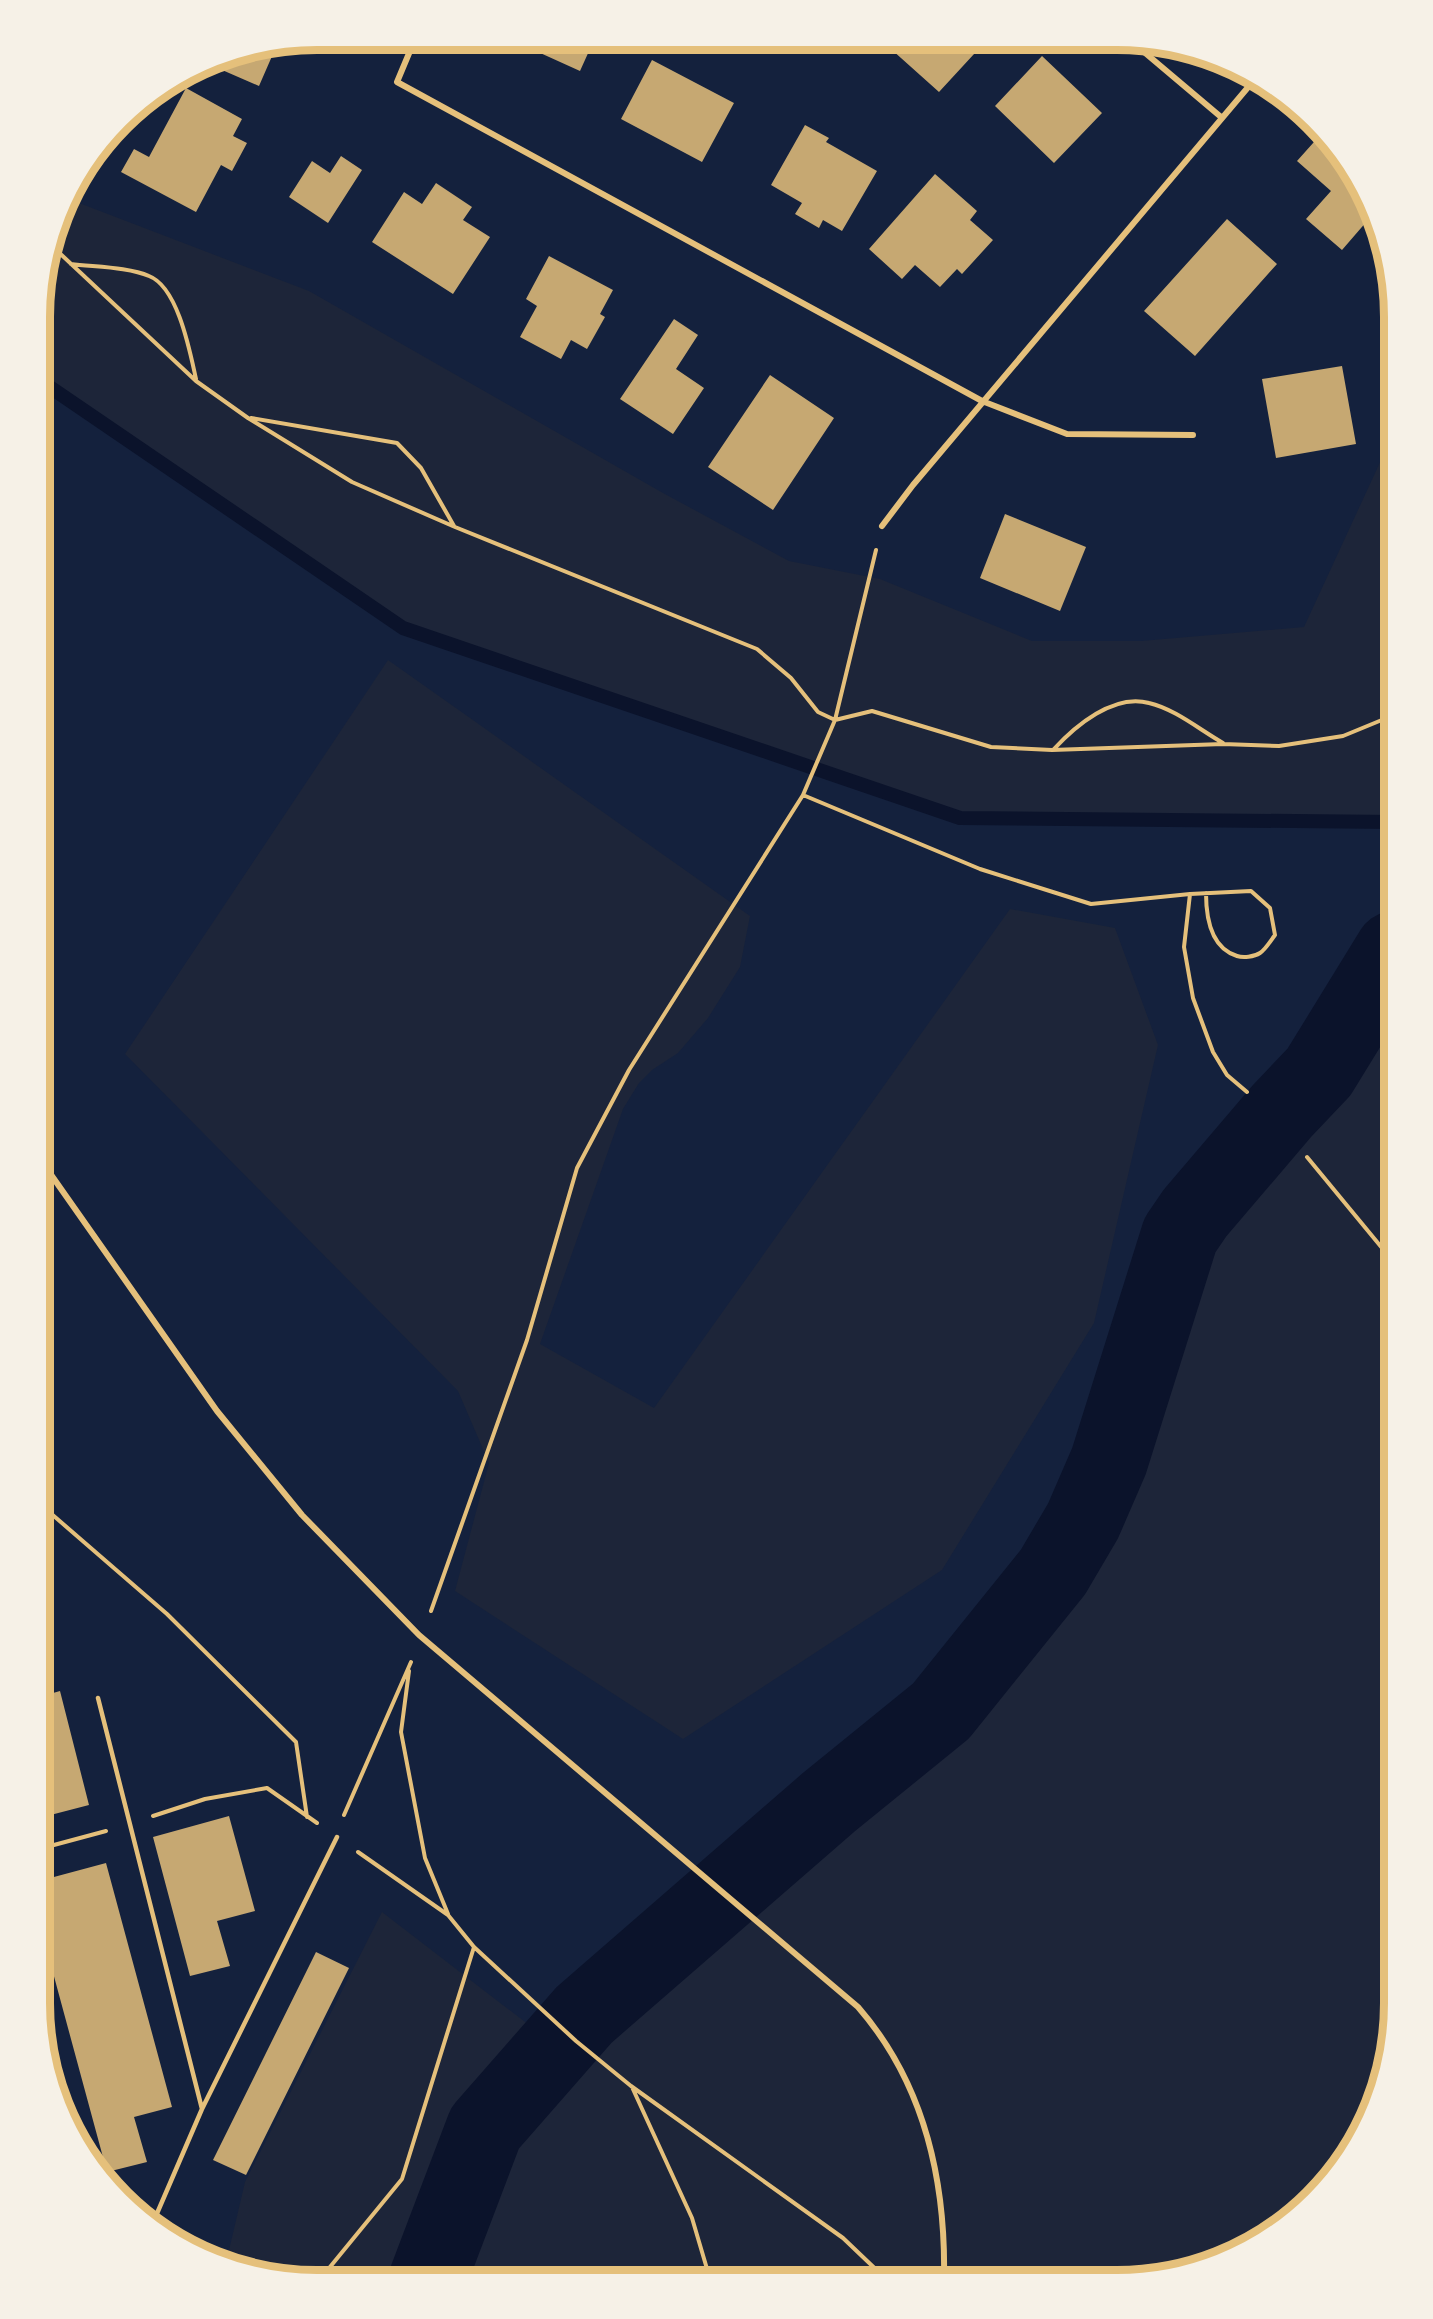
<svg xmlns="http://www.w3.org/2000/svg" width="1433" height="2319" font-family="'DM Sans',sans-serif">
<rect width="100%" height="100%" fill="#14213d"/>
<path fill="#1d2539" d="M66,198l243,93 354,202 126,68 91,18 152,62h109l163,-14 90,-195v390l-434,-4 -557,-190 -362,-247v-101z
M388,660l362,256 -10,51 -32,51 -30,35 -26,17 -13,13 -16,26 -83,235 114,64 356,-499 105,19 43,117 -64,278 -152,247 -259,169 -228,-148 34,-128 -31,-72 -333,-337z
M1394,950l-1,1071 -20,87 -36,63 -52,52 -63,36 -105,21 -837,-2 -54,-15 19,-81 137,-270 173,133 29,-30 245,-213 112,-91 112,-139 30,-51 26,-60 71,-226 15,-22 87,-102 37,-39z"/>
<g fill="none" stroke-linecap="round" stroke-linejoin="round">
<path stroke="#0b132b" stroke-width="14" d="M41,381l362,247 557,190 434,4"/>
<path stroke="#0b132b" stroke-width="78" d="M428,2278l57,-150 99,-113 245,-213 112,-91 112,-139 30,-51 26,-60 71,-226 15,-22 87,-102 37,-39 75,-122"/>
</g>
<path fill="#c6a872" d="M530,40h64l-14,31 -53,-24z
M882,41h104l-47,51z
M276,47l-17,39 -53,-23 5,-3z
M1042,56l60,57 -48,50 -59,-57z
M652,60l82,43 -32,59 -81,-43z
M186,88l56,31 -9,17 14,7 -15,28 -11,-6 -25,47 -75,-40 13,-23 15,8z
M805,125l24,13 -3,4 51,29 -35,60 -19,-11 -4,8 -24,-14 7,-11 -31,-18z
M1322,133l15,15 37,65 -32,37 -36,-31 25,-28 -34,-30z
M341,156l21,14 -34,53 -39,-26 23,-36 18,12z
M935,174l42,37 -7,9 23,20 -31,34 -5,-5 -17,18 -25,-22 -13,14 -33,-30z
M436,183l36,24 -9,13 27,17 -37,57 -81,-52 32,-50 18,12z
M1227,219l50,45 -82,92 -51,-45z
M549,256l64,34 -13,24 5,3 -18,32 -16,-9 -10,19 -41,-22 17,-31 -11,-7z
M674,319l24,16 -22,34 28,19 -31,46 -53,-35z
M1342,366l14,78 -80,14 -14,-79z
M770,375l64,43 -61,92 -65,-43z
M1005,514l81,33 -26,64 -80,-33z
M40,1565l9,7 -9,13z
M60,1691l29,114 -50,13v-121z
M229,1816l26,95 -38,10 13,45 -40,10 -37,-139z
M106,1863l66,244 -38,10 13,45 -40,10 -68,-251v-40z
M316,1952l33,16 -103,207 -33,-15z
M203,2244l1,11 -16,-9z"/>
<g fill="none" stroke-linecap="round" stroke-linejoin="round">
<path stroke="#e5c07b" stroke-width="4" d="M52,246l144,135 52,37 104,64 103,45 302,122 34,29 27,34 17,8 37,-9 119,36 61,3 171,-6 56,2 64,-10 51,-21
M71,264c23,3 58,3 78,12 29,11 41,76 47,103
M251,418l146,25 24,25 33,58
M1053,750c22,-24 61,-57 96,-47 26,6 51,27 74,40
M803,795l177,74 111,35 99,-10 61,-3 19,17 5,27c-4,5 -9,14 -15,18 -6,4 -17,5 -23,3 -26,-8 -31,-39 -31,-63
M1190,894l-6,53 9,51 20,54 14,23 20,17
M1307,1157l80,97 7,13
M40,1504l127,110 129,128 11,75
M431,1611l96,-271 50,-172 52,-98 174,-275 32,-75 41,-170
M409,1671l-8,61 24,126 23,56
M344,1815l67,-153
M153,1816l52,-17 62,-11 50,35
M39,1849l67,-18
M358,1852l90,63 26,32 102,94 55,45 212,152 43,41
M632,2087l60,131 18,61
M321,2278l81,-99 72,-232"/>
<path stroke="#e5c07b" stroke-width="4.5" d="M98,1698l104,411
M47,2045l20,75
M152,2225l50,-116 135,-272"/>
<path stroke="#e5c07b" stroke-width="6" d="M415,39l-18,43 585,319 85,33 126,1
M1131,41l90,76
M882,526l31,-41 342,-406
M40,1159l177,252 85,104 117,120 439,372c66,76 88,174 86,273"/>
</g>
<path d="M0 0H1433V2319H0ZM317 50H1117A267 267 0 0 1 1384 317V2003A267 267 0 0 1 1117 2270H317A267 267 0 0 1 50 2003V317A267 267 0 0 1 317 50Z" fill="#f6f1e7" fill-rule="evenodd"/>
<path fill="none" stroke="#e5c07b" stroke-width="8" d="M317 50H1117A267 267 0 0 1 1384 317V2003A267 267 0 0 1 1117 2270H317A267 267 0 0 1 50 2003V317A267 267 0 0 1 317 50Z"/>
</svg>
